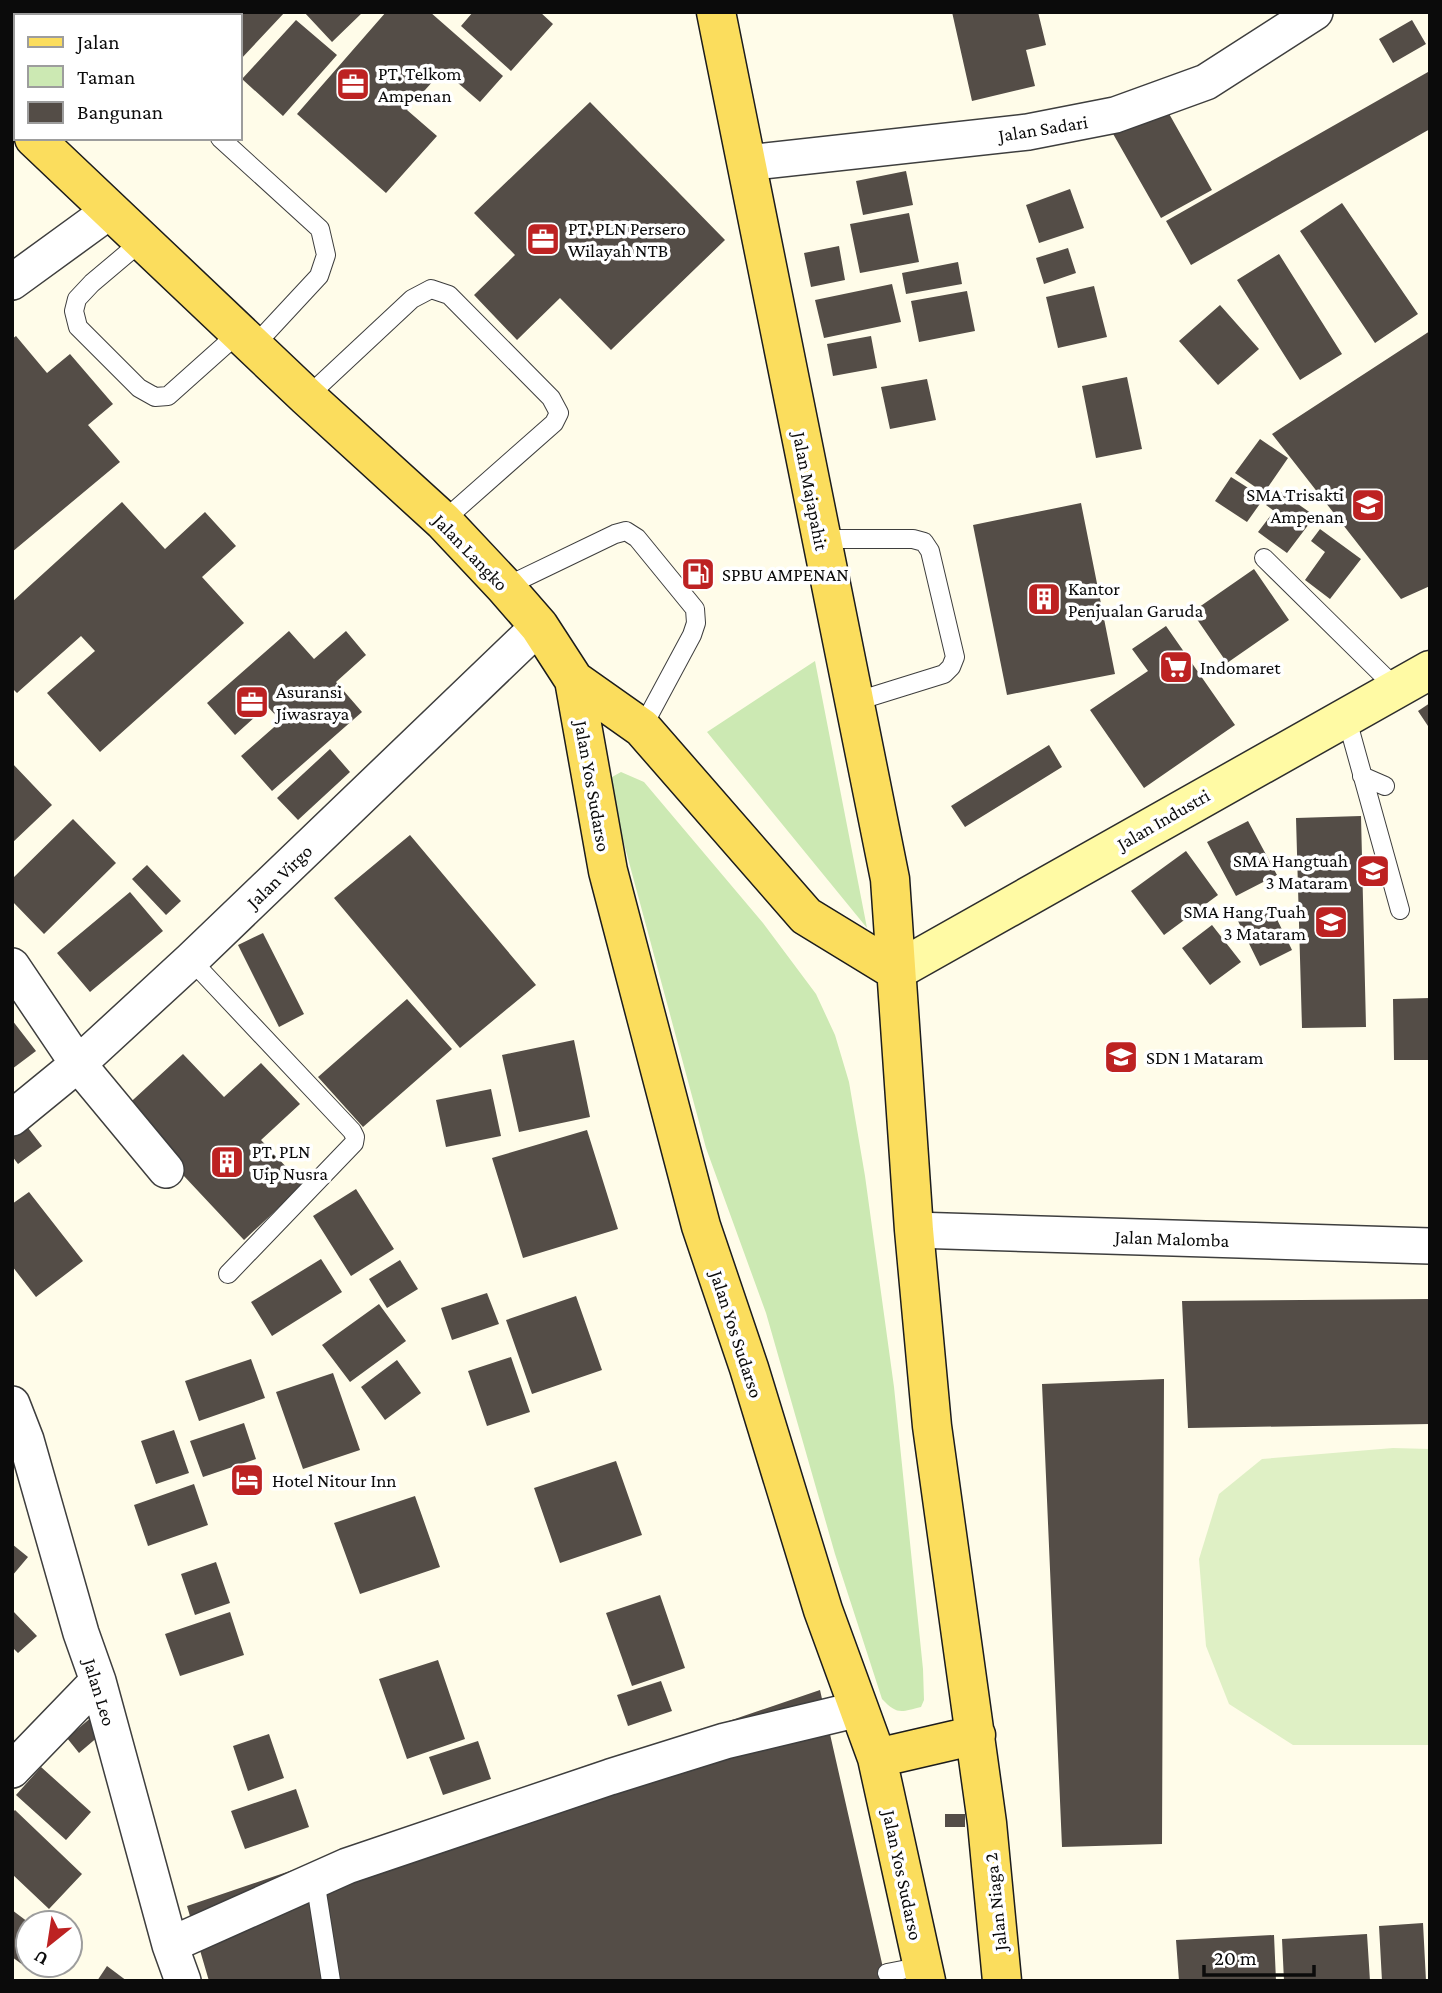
<svg xmlns="http://www.w3.org/2000/svg" width="1442" height="1993" font-family="'Crimson Pro',serif">
<rect width="100%" height="100%" fill="#fffce9"/>
<path fill="#cce9b3" d="M815,661l52,267 -160,-196z
M621,772l23,10 119,141 53,71 19,41 14,47 16,94 29,211 29,282 1,31 -3,7c-20,5 -24,8 -39,-8l-47,-145 -69,-241 -60,-165 -97,-360 3,-11z"/>
<path fill="#dff0c5" d="M1393,1448l37,1v296h-137l-64,-41 -23,-58 -7,-87 20,-65 43,-35z"/>
<path fill="#544d47" d="M195,12h90l-45,48v-44h-41z
M304,12h59l-31,30z
M386,12h44l73,64 -23,26 -37,-32 -36,40 30,26 -51,57 -89,-79z
M473,12h67l13,12 -42,47 -50,-45z
M952,12h86l8,33 -20,5 9,36 -63,15z
M296,20l41,35 -54,61 -41,-37z
M1412,20l14,24 -33,19 -14,-24z
M1428,72l2,4v53l-239,136 -25,-44z
M590,102l135,138 -114,110 -51,-52 -43,42 -43,-45 41,-40 -41,-42z
M1163,103l49,87 -51,28 -49,-86z
M906,171l7,34 -50,10 -7,-34z
M1070,189l14,39 -45,15 -13,-38z
M1342,203l76,111 -43,29 -75,-112z
M909,213l10,49 -59,11 -10,-49z
M839,246l6,34 -34,7 -7,-34z
M1068,248l8,25 -32,11 -8,-26z
M1279,254l63,100 -42,26 -63,-100z
M958,262l4,22 -56,10 -4,-21z
M892,284l9,38 -77,16 -9,-38z
M1094,286l13,51 -49,11 -12,-51z
M967,291l8,40 -56,11 -8,-41z
M1220,305l39,44 -41,36 -39,-44z
M1430,331v255l-29,13 -129,-165z
M16,336l31,37 23,-19 43,50 -25,21 32,37 -108,90v-213z
M871,336l6,32 -44,8 -6,-32z
M1127,377l15,72 -46,9 -14,-72z
M927,379l9,41 -46,9 -9,-42z
M1260,439l28,19 -24,35 -29,-20z
M1231,477l33,21 -17,24 -32,-21z
M1278,490l37,26 -28,37 -29,-21 16,-21 -8,-6z
M122,502l43,47 40,-37 31,34 -34,31 42,46 -144,129 -53,-59 48,-42 -14,-15 -64,57 -5,-5v-86z
M1081,503l34,171 -108,21 -34,-170z
M1320,529l41,30 -31,40 -25,-19 20,-28 -14,-11z
M1254,569l35,51 -62,43 -35,-51z
M1166,626l69,99 -91,63 -54,-78 58,-39 -16,-22z
M289,631l25,28 32,-28 20,24 -30,27 26,30 -90,79 -31,-35 40,-35 -14,-15 -32,29 -28,-32z
M1430,703v26l-12,-18z
M1049,745l13,22 -97,60 -14,-21z
M330,749l20,23 -52,48 -21,-22z
M12,763l40,42 -40,38z
M1361,816l5,211 -64,1 -6,-210z
M73,819l43,44 -72,71 -32,-33v-22z
M1248,821l29,54 -41,21 -29,-54z
M410,835l126,150 -76,63 -126,-150z
M1186,851l32,44 -54,40 -33,-44z
M147,865l34,36 -15,14 -34,-36z
M130,892l33,39 -73,61 -33,-39z
M1270,905l22,45 -32,16 -22,-45z
M1212,925l29,37 -31,23 -28,-37z
M263,933l41,81 -25,13 -41,-82z
M1430,998v62h-36l-1,-61z
M407,999l45,50 -89,78 -45,-50z
M12,1020l24,31 -24,18z
M574,1040l16,77 -71,15 -17,-77z
M183,1054l41,43 37,-34 39,41 -39,36 42,45 -59,55 -122,-130z
M491,1089l10,47 -55,11 -10,-47z
M25,1124l17,22 -24,18 -6,-8v-22z
M587,1130l31,99 -95,29 -31,-100z
M356,1189l38,60 -43,27 -38,-60z
M29,1192l54,69 -47,36 -24,-31v-62z
M321,1259l21,33 -70,44 -21,-34z
M400,1260l18,29 -31,19 -18,-29z
M487,1293l12,31 -47,16 -11,-32z
M576,1296l26,74 -70,24 -26,-74z
M1430,1299v125l-242,4 -6,-127z
M379,1304l27,37 -56,41 -28,-37z
M511,1357l19,55 -43,14 -19,-55z
M251,1359l14,39 -66,23 -14,-40z
M397,1360l24,33 -36,27 -24,-33z
M333,1373l27,77 -57,19 -27,-77z
M1164,1379l-2,465 -100,3 -20,-463z
M244,1423l12,36 -53,18 -13,-36z
M174,1430l15,43 -33,11 -15,-43z
M616,1461l26,74 -82,28 -26,-75z
M194,1484l14,41 -60,21 -14,-41z
M415,1496l25,71 -80,27 -26,-71z
M12,1544l16,13 -16,19z
M216,1562l14,41 -35,12 -14,-41z
M660,1595l25,73 -53,18 -26,-73z
M12,1610l25,26 -19,17 -6,-6z
M230,1612l14,43 -64,21 -15,-42z
M438,1660l27,79 -58,20 -28,-80z
M661,1681l11,30 -44,15 -11,-31z
M820,1690l66,291h-677l-22,-75z
M93,1716l13,14 -27,23 -12,-15z
M269,1734l15,44 -36,13 -15,-45z
M478,1741l13,38 -48,16 -14,-38z
M41,1767l50,45 -25,28 -50,-45z
M296,1789l13,38 -64,22 -14,-38z
M15,1810l67,64 -33,35 -37,-35v-61z
M945,1814h20v13h-20z
M12,1910l16,12v36l-5,7 -11,-8z
M1423,1923l3,58h-44l-3,-55z
M1367,1934l3,47h-86l-2,-42z
M1274,1935l2,46h-97l-3,-41z
M107,1966l20,15h-30z"/>
<g fill="none" stroke-linecap="round" stroke-linejoin="round">
<g stroke="#3e3e3e" stroke-width="20">
<path id="lane" d="M220,138l100,91 6,26 -7,21 -64,69
M143,240l-51,43 -15,16 -3,12 4,16 61,61 16,9 13,-1 56,-50 14,-16
M307,397l105,-98 19,-10 18,6 102,103 8,15 -5,10 -111,98
M821,539h92l11,3 6,9 25,106 -4,10 -7,7 -90,28
M1264,558l132,130
M505,587l110,-53 11,-3 11,7 58,71 1,14 -4,12 -50,93
M1346,716l54,194
M1362,776l23,10
M191,960l161,171 3,6 -1,6 -126,131
M315,1880l16,101
M887,1973l36,-7"/>
</g>
<g stroke="#3e3e3e" stroke-width="38">
<path id="street" d="M746,163l282,-31 87,-17 91,-33 109,-70
M12,282l99,-72
M12,966l66,98 88,106
M12,1118l66,-54 113,-104 348,-334
M914,1230l516,16
M12,1404l14,36 55,193 17,48 72,264 13,36
M12,1770l86,-89
M170,1945l177,-79 263,-89 115,-36 134,-32"/>
</g>
<g stroke="#2d2d2d" stroke-width="41">
<path id="secondary" d="M896,971l534,-301"/>
</g>
<g stroke="#1c1c1c" stroke-width="41">
<path id="primary" d="M716,12l174,867 24,351 18,196 55,397 15,158
M34,138l273,259 136,124 62,66 34,39 35,54 68,48 164,188 90,55
M574,680l34,191 93,355 48,142 74,242 54,148 49,223
M877,1758l99,-23"/>
</g>
<use href="#lane" stroke="#fff" stroke-width="18"/>
<use href="#street" stroke="#fff" stroke-width="35"/>
<use href="#secondary" stroke="#fffaa4" stroke-width="38"/>
<use href="#primary" stroke="#fbdd5d" stroke-width="38"/>
</g>
<defs>
<g id="office-square" transform="scale(1.75)"><rect x="-9" y="-9" width="18" height="18" rx="4" fill="#bd2222" stroke="#fff"/><path d="M-6-3h4V-5.5h4V-3h4V5H-6ZM-1-4.5V-3h2v-1.5ZM-6 0V1H6V0Z" fill="#fff"/></g>
<g id="school-square" transform="scale(1.75)"><rect x="-9" y="-9" width="18" height="18" rx="4" fill="#bd2222" stroke="#fff"/><path d="M0-5L7-2L0 1L-7-2ZM-4 1L0 2.5L4 1V4Q0 6-4 4Z" fill="#fff"/></g>
<g id="fuel-square" transform="scale(1.75)"><rect x="-9" y="-9" width="18" height="18" rx="4" fill="#bd2222" stroke="#fff"/><path d="M-5.5-6h7V0h2V4h1.3V-2.5L3-4.5l.8-.8L6-3V5H2.5V1h-1V6h-7ZM-4.2-4.7v3.2H.2V-4.7Z" fill="#fff"/></g>
<g id="building-square" transform="scale(1.75)"><rect x="-9" y="-9" width="18" height="18" rx="4" fill="#bd2222" stroke="#fff"/><path d="M-4-6H4V6H1V3H-1V6H-4ZM-2.5-4.3h1.7v1.8h-1.7ZM.8-4.3h1.7v1.8H.8ZM-2.5-1h1.7V.8h-1.7ZM.8-1h1.7V.8H.8Z" fill="#fff"/></g>
<g id="supermarket-square" transform="scale(1.75)"><rect x="-9" y="-9" width="18" height="18" rx="4" fill="#bd2222" stroke="#fff"/><path d="M-6-5.5h2.5l.6 2H6L4.5 2H-2.5L-4.4-4H-6ZM-1.5 3.2a1.3 1.3 0 1 0 .1 0ZM3 3.2a1.3 1.3 0 1 0 .1 0Z" fill="#fff"/></g>
<g id="hotel-square" transform="scale(1.75)"><rect x="-9" y="-9" width="18" height="18" rx="4" fill="#bd2222" stroke="#fff"/><path d="M-6-4.5h1.5V1H6V5H4.5V3h-9V5H-6ZM-4 0a1.8 1.8 0 1 1 3.6 0ZM.5 0V-2.5h3Q6-2.5 6 0Z" fill="#fff"/></g>
</defs>
<g fill-rule="evenodd">
<use href="#office-square" x="353" y="84"/>
<use href="#office-square" x="543" y="239"/>
<use href="#school-square" x="1368" y="505"/>
<use href="#fuel-square" x="698" y="574"/>
<use href="#building-square" x="1044" y="599"/>
<use href="#supermarket-square" x="1176" y="667"/>
<use href="#office-square" x="252" y="702"/>
<use href="#school-square" x="1373" y="871"/>
<use href="#school-square" x="1331" y="922"/>
<use href="#school-square" x="1121" y="1057"/>
<use href="#building-square" x="227" y="1162"/>
<use href="#hotel-square" x="247" y="1480"/>
</g>
<g text-anchor="middle" stroke-width="7" stroke-linejoin="round" paint-order="stroke">
<g font-size="19" fill="#0b0b0b" stroke="#fff" text-anchor="start">
<text x="378" y="80">PT. Telkom<tspan x="378" dy="22">Ampenan</tspan></text>
<text x="568" y="235">PT. PLN Persero<tspan x="568" dy="22">Wilayah NTB</tspan></text>
<text x="1344" y="501" text-anchor="end">SMA Trisakti<tspan x="1344" dy="22">Ampenan</tspan></text>
<text x="722" y="581">SPBU AMPENAN</text>
<text x="1068" y="595">Kantor<tspan x="1068" dy="22">Penjualan Garuda</tspan></text>
<text x="1200" y="674">Indomaret</text>
<text x="276" y="698">Asuransi<tspan x="276" dy="22">Jiwasraya</tspan></text>
<text x="1348" y="867" text-anchor="end">SMA Hangtuah<tspan x="1348" dy="22">3 Mataram</tspan></text>
<text x="1306" y="918" text-anchor="end">SMA Hang Tuah<tspan x="1306" dy="22">3 Mataram</tspan></text>
<text x="1146" y="1064">SDN 1 Mataram</text>
<text x="252" y="1158">PT. PLN<tspan x="252" dy="22">Uip Nusra</tspan></text>
<text x="272" y="1487">Hotel Nitour Inn</text>
</g>
<g font-size="19" fill="#0b0b0b" stroke="#fff">
<text transform="translate(1043 128) rotate(-9)" y="7">Jalan Sadari</text>
<text transform="translate(811 491) rotate(79)" y="7">Jalan Majapahit</text>
<text transform="translate(471 552) rotate(46)" y="7">Jalan Langko</text>
<text transform="translate(593 786) rotate(80)" y="7">Jalan Yos Sudarso</text>
<text transform="translate(1163 819) rotate(-30)" y="7">Jalan Industri</text>
<text transform="translate(279 876) rotate(-44)" y="7">Jalan Virgo</text>
<text transform="translate(1172 1238) rotate(2)" y="7">Jalan Malomba</text>
<text transform="translate(737 1334) rotate(72)" y="7">Jalan Yos Sudarso</text>
<text transform="translate(100 1692) rotate(73)" y="7">Jalan Leo</text>
<text transform="translate(903 1875) rotate(78)" y="7">Jalan Yos Sudarso</text>
<text transform="translate(995 1902) rotate(-96)" y="7">Jalan Niaga 2</text>
</g>
</g>
<rect width="1442" height="1993" fill="none" stroke="#0b0b0b" stroke-width="28"/>
<rect x="14" y="14" width="228" height="126" fill="#ffffff" stroke="#9d9d9d" stroke-width="2"/>
<rect x="28" y="37" width="35" height="10" fill="#fbdd5d" stroke="#9d9d9d" stroke-width="2"/>
<text x="77" y="49" font-size="21" fill="#0b0b0b">Jalan</text>
<rect x="28" y="66" width="35" height="21" fill="#cce9b3" stroke="#9d9d9d" stroke-width="2"/>
<text x="77" y="84" font-size="21" fill="#0b0b0b">Taman</text>
<rect x="28" y="102" width="35" height="21" fill="#544d47" stroke="#9d9d9d" stroke-width="2"/>
<text x="77" y="119" font-size="21" fill="#0b0b0b">Bangunan</text>
<g transform="translate(49 1944) rotate(210)"><circle r="33" fill="#ffffff" stroke="#9d9d9d" stroke-width="2"/>
<path d="M0-5L12 26L0 18L-12 26Z" fill="#bd2222"/>
<text y="-10" font-size="19" font-weight="bold" text-anchor="middle" fill="#0b0b0b">U</text>
</g>
<path d="M1204 1965v10h110v-10" fill="none" stroke="#0b0b0b" stroke-width="3.5"/>
<text x="1214" y="1965" font-size="21" fill="#0b0b0b" stroke="#ffffff" stroke-width="5" paint-order="stroke">20 m</text>
</svg>
